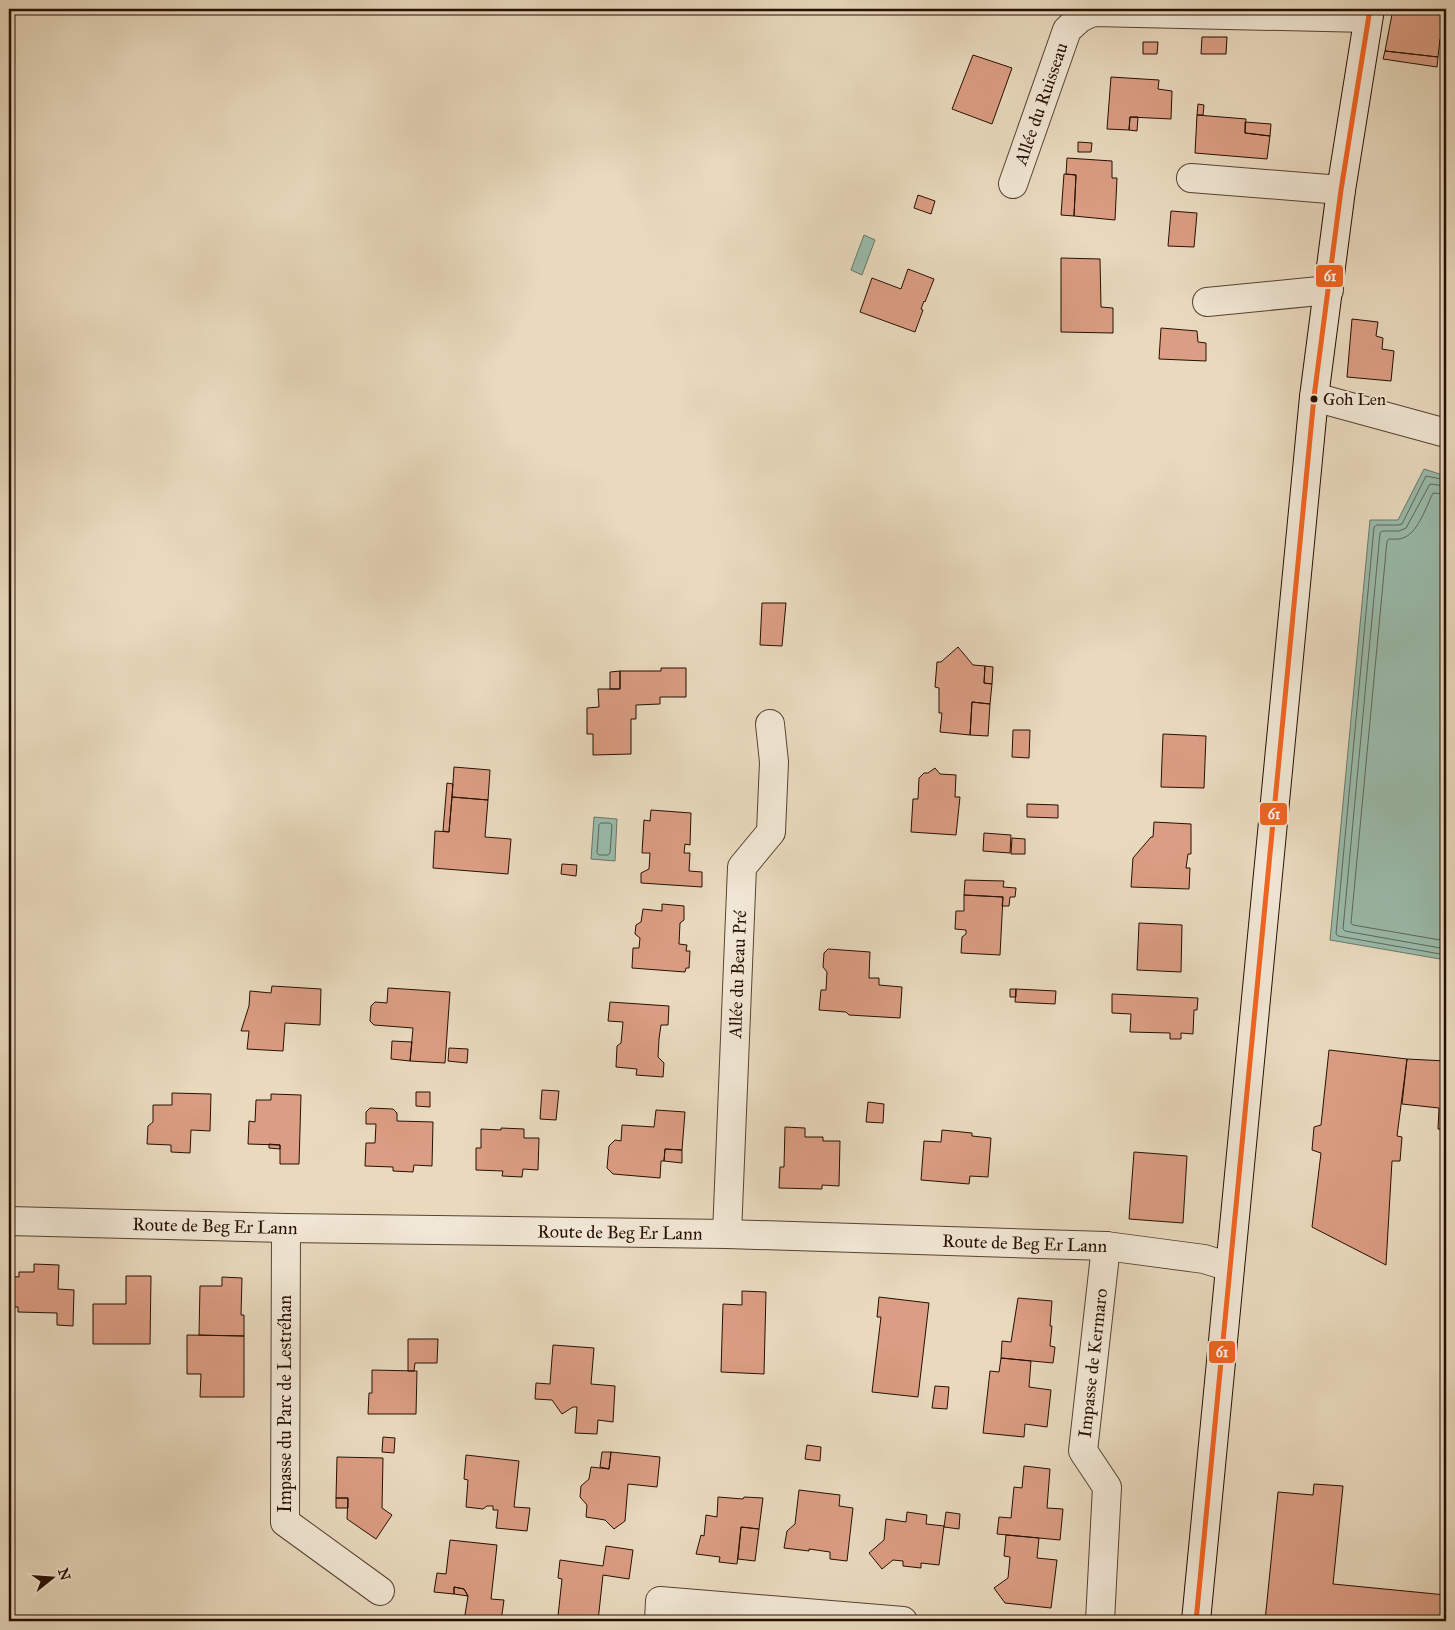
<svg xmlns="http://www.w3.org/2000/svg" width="1455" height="1630" font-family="'IM FELL Great Primer',serif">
<rect width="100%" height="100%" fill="#e9dabe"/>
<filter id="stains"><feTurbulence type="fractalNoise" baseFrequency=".004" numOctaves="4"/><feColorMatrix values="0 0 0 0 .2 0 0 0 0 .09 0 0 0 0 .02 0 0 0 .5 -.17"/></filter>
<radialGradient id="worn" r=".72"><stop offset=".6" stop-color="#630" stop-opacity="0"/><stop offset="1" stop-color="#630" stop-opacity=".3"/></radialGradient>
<path fill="#99bbab" stroke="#6b7667" d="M864,235l11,5 -13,35 -11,-5z
M1424,469l22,7v484l-116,-20 40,-420h28z
M594,817l23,2 -2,42 -24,-2z"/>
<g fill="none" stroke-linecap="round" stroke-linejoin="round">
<path stroke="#606556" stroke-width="1" d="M1446,480l-20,-4 -24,48 -4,1h-21l-3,2 -38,407 2,2 108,19
M1446,486l-16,-2 -24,44 -7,3h-17l-2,2 -37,396 2,2 101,18
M1446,494l-13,-1c-6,12 -15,39 -28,44 -5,3 -11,2 -16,2l-2,2 -36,382 2,2 93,16
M601,823h9l2,2 -2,28 -2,2h-9l-2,-2 2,-28z"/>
</g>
<path fill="#db9d83" stroke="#270f02" d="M1393,9h53v30h-6l-2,18 -53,-6z
M1202,37h25l-1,17h-25z
M1143,42h15l-1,12h-14z
M1385,51l53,6 -1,10 -54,-8z
M973,55l39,13 -20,56 -40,-15z
M1111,77l48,3 -1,9 14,2 -1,28 -41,-2 -1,13 -22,-1z
M1198,104l6,1 -1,10h-6z
M1197,115l49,4 -1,14 25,3 -3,23 -72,-6z
M1130,117h8l-1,14 -8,-1z
M1245,122l26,2 -1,12 -25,-3z
M1078,142l14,1 -1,9h-13z
M1067,158l45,3v17h5l-2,42 -41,-4 2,-41 -10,-1z
M1064,174l12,1 -2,41 -13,-1z
M918,195l17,6 -4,13 -17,-6z
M1171,211l26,2 -3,34 -26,-1z
M1061,258l39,1 1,48 12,1v25l-52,-1z
M908,269l26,10 -9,23 -1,-1 -3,8 2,1 -8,22 -55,-20 12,-34 29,11z
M1352,319l26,3 -2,14 7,2 -1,11 12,2 -3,30 -44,-4z
M1161,328l36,3 1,11 8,1v18l-47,-2z
M762,603h24l-4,43 -22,-1z
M958,647l15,18 12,1 -1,17 8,1 -2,20 -18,-2 -2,33 -30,-3 2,-19h-3v-25l-4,-1 2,-25h4z
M985,666l8,1 -1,17 -8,-1z
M661,668h25v29h-26v7l-24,1v14h-5v35l-38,1v-21h-6v-26l12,-1 -1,-18h22v-18h41z
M620,671v18h-10v-17z
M972,702l18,2 -2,32 -18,-1z
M1013,730h17l-1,28 -17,-1z
M1163,734l43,2 -2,52 -43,-1z
M454,767l36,3 -2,30 -36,-3z
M935,768l5,6 16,1 -1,22h5l-4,38 -45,-3 2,-33h5l1,-21 5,-5h4z
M447,783l6,1 -4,48 -6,-1z
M452,797l36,3 -3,37 26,2 -3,35 -75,-6 2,-37 14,1z
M1027,804l31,1v13l-31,-1z
M651,810l40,3 -1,32 -5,-1 -1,9h6l-1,18 13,1v15l-61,-4v-10l8,-4 1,-16h-8l2,-33 6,1z
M1154,822l37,2v30h-3l-2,14h4l-1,21 -58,-2 2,-29 18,-21h2z
M984,833l27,2 -1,18 -27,-2z
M1012,838l13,1v15h-14z
M562,864l15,1 -1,11 -15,-2z
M965,880l39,1 -1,6 13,1 -1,9h-5l-1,9h-7l1,-9 -39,-2z
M964,895l39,2 -3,58 -39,-2 1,-16 4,-3v-4l-11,-1 1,-18h8z
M662,904l22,2v14l-4,3 -1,21 8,1 -1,6h4l-1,17h-3l-1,4 -53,-4 1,-20h6l1,-10 -5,-4 1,-9 5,-3 2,-13 19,2z
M1139,923l43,2 -1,47 -44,-2z
M828,949l42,3 -1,26h10v7l23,2 -2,31 -51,-3 -3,-3 -27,-2 2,-20h5l1,-18 -4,-5 1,-14z
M272,986l49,3 -1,36 -35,-2 -2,28 -36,-2 2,-18h-8l8,-25 1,-15 21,2z
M388,988l62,4 -5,71 -35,-2 3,-33 -39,-3 -4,-4 1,-15 4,-4 12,1z
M1010,989h6v8h-6z
M1016,989l40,2 -1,13 -40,-2z
M1112,994l86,4 -1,12h-3l-1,24 -12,-1v6h-11v-6l-40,-1 1,-18 -19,-1z
M610,1002l59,4 -1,19h-7l-2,14 -1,18 6,6 -1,14 -27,-2 1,-6 -21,-2 1,-21 4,-3 2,-21 -15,-1z
M392,1041l20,1 -2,19 -19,-2z
M449,1048l19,1 -1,14 -19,-2z
M1329,1050l78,9 -10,77 5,1 -2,24h-8l-6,104 -74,-38 9,-74 -9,-3 2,-23 7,-2z
M1407,1059l39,2v69l-8,-1 1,-21 -37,-4z
M542,1090l17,1 -3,29 -16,-1z
M416,1092h14v15l-14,-1z
M172,1093l39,1 -1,37 -19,-1 -1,23 -19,-1v-7l-24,-1 1,-18 5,-4v-17h19z
M271,1094l30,1 -2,69h-19v-19l-32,-1 1,-23 6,1 1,-22h15z
M868,1102l16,2 -1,19 -17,-1z
M370,1108l23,1 4,4v8l36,1 -1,44 -18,-1 -1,7 -20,-1v-4l-28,-1 1,-23h9l1,-19h-10v-12z
M656,1110l29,2 -3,38 -17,-1 -1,12h-3l-1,17 -47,-4 -6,-6 2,-22 6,-6 6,1 1,-16 32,2z
M785,1127l20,1v9h18v4h17l-1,45 -17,-1v4l-43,-1 1,-21h4z
M501,1128l23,1v9h15l-1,32 -15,-1 -1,8 -20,-1 1,-5 -27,-1v-22h5v-19l20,1z
M942,1130l30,3v3l19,2 -3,39 -18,-1 -1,8 -48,-4 3,-39 17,1z
M269,1144l11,1v4l-11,-1z
M665,1149l17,1v13l-18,-2z
M1134,1152l53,4 -4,67 -54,-4z
M34,1264l25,1 -1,24 16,1 -1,36 -16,-1v-12l-39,-1v-5h-9v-31l10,1v-5h15z
M126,1276h25l-1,68h-57v-40h33z
M222,1277l20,1 -1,37h3v21l-45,-1 1,-49h22z
M742,1291l24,1 -2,82 -43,-2 2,-68 19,1z
M879,1297l50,6 -11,94 -46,-5 9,-75h-4z
M1018,1298l34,3 -2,25h2l-2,20 5,1 -2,16 -52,-5 1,-17 9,1z
M187,1335l57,1v61h-44l1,-23h-14z
M408,1339h30l-1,24h-22l-1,8h-6z
M553,1345l41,3 -3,36 24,2 -2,36 -15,-2 -1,14 -22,-1 2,-26h-4l-11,7 -10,-14 -17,-1 1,-16 14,1z
M1001,1358l30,3 -2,26 22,3 -4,37 -22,-3 -1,13 -41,-4 7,-62 9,1z
M372,1370l45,1 -1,43h-48l1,-21h3z
M935,1386l14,1 -2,22 -15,-1z
M383,1437l12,1 -1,15 -12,-1z
M807,1445l14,2 -1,14 -15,-2z
M602,1452h9l-2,17 -9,-2z
M611,1452l49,5 -3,30 -29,-3 -3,37 -11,8 -9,-9 -19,-3 1,-12 -7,-8 1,-11 8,-7 2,-12 18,2z
M466,1455l53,6 -5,46 16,1 -3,23 -31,-3 2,-18h-5v-4h-6l-4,3 -17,-2 2,-27 -4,-1z
M337,1457l46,1 -1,50 10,7 -16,24 -29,-20 1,-21h-12z
M1024,1466l26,3 -3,39 16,1 -3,31 -63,-6 2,-17 12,1 3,-31 8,1z
M1314,1484l29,2 -10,98 113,11v26h-181l13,-129 35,3z
M799,1490l41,5 -1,11 14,2 -6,53 -17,-2v-7l-21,-3v2l-25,-3 3,-17 8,-7z
M718,1497l25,2 1,-2 19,1 -4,31 -18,-2 -4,37 -18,-2 1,-5 -24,-3 5,-19 3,1 2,-21 11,2z
M336,1498h12v10h-12z
M907,1512l20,3 -1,9 18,2 -5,39 -18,-2v5l-18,-2v-5l-10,-1 -11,9 -13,-16 15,-13 2,-21 20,3z
M946,1512l14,2 -1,15 -15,-2z
M741,1527l18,2 -4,32 -17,-2z
M1006,1535l33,3 -2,20 20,2 -6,48 -46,-5 -11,-15 14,-10 2,-21 -6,-1z
M450,1540l47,5 -6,54 13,1 -3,21h-37l4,-25 -4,-7 -10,-2v7l-20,-2 3,-19 9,1z
M606,1546l27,4 -4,29 -26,-4 -5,46 -40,-5 4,-37 -4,-1 2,-18 43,6z
M454,1587l10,2 4,7 -14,-2z"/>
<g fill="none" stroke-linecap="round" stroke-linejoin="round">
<g stroke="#584231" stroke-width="30">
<g id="street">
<path d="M1191,178l150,12"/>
<path id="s1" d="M1013,184l54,-154 13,-12 13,-6 275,6"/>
<path d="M1207,302l122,-12"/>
<path d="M1314,397l132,36"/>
<path id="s2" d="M9,1221l277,7 441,6 379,12 98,13 26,8"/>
<path d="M286,1228l-1,294 95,69"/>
<path id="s3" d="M727,1234l15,-367 29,-35 3,-70 -4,-38"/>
<path d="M659,1621l1,-20 243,20"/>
<path id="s4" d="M1100,1621l7,-134 -24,-36 23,-205"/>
</g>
</g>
<g stroke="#270f02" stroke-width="30">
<path id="secondary" d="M1196,1621l118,-1224 27,-207 29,-181"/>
</g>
<use href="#street" stroke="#f1e7d5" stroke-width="28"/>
<use href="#secondary" stroke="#f1e7d5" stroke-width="28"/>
<g stroke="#f1e7d5" stroke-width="9">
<path id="bus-1" d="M1196,1621l118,-1224 27,-207 29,-181"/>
</g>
<use href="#bus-1" stroke="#f26522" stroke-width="5"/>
</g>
<circle fill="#270f02" stroke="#f1e7d5" stroke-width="2" cx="1314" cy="399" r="4.5"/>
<g text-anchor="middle" stroke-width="4" stroke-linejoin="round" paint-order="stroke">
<g font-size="17" fill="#270f02" stroke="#f1e7d5" text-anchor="start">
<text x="1323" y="405">Goh Len</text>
</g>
<g font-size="18" fill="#270f02" stroke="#f1e7d5">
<text dy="6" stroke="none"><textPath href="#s1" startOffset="85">Allée du Ruisseau</textPath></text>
<text dy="6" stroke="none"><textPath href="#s3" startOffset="260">Allée du Beau Pré</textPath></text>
<text dy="6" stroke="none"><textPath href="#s2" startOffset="206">Route de Beg Er Lann</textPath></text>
<text dy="6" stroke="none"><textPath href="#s2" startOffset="611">Route de Beg Er Lann</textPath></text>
<text dy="6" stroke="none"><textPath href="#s2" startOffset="1016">Route de Beg Er Lann</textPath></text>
<text dy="6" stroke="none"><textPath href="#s4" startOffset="266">Impasse de Kermaro</textPath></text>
<text transform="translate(285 1404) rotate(-90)" y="6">Impasse du Parc de Lestréhan</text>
</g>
</g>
<g stroke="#f1e7d5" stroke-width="2">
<rect x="1315" y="264" width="29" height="24" rx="5" fill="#f26522"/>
<rect x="1259" y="802" width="29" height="24" rx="5" fill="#f26522"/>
<rect x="1208" y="1340" width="28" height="24" rx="5" fill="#f26522"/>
</g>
<g font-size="14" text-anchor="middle" font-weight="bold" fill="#fff">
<text x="1330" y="281">61</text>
<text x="1274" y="819">61</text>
<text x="1222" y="1357">61</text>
</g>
<rect width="1455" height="1630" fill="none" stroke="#e9dabe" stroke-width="30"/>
<rect x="10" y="10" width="1435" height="1610" fill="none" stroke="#270f02" stroke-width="2.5"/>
<rect x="15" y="15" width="1425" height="1600" fill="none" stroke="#270f02"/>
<g transform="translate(52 1578) rotate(73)" stroke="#f1e7d5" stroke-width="4" paint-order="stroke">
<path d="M0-4L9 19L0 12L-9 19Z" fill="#270f02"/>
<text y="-8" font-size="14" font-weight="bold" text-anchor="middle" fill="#270f02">N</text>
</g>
<rect width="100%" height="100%" filter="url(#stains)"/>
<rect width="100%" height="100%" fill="url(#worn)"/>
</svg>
